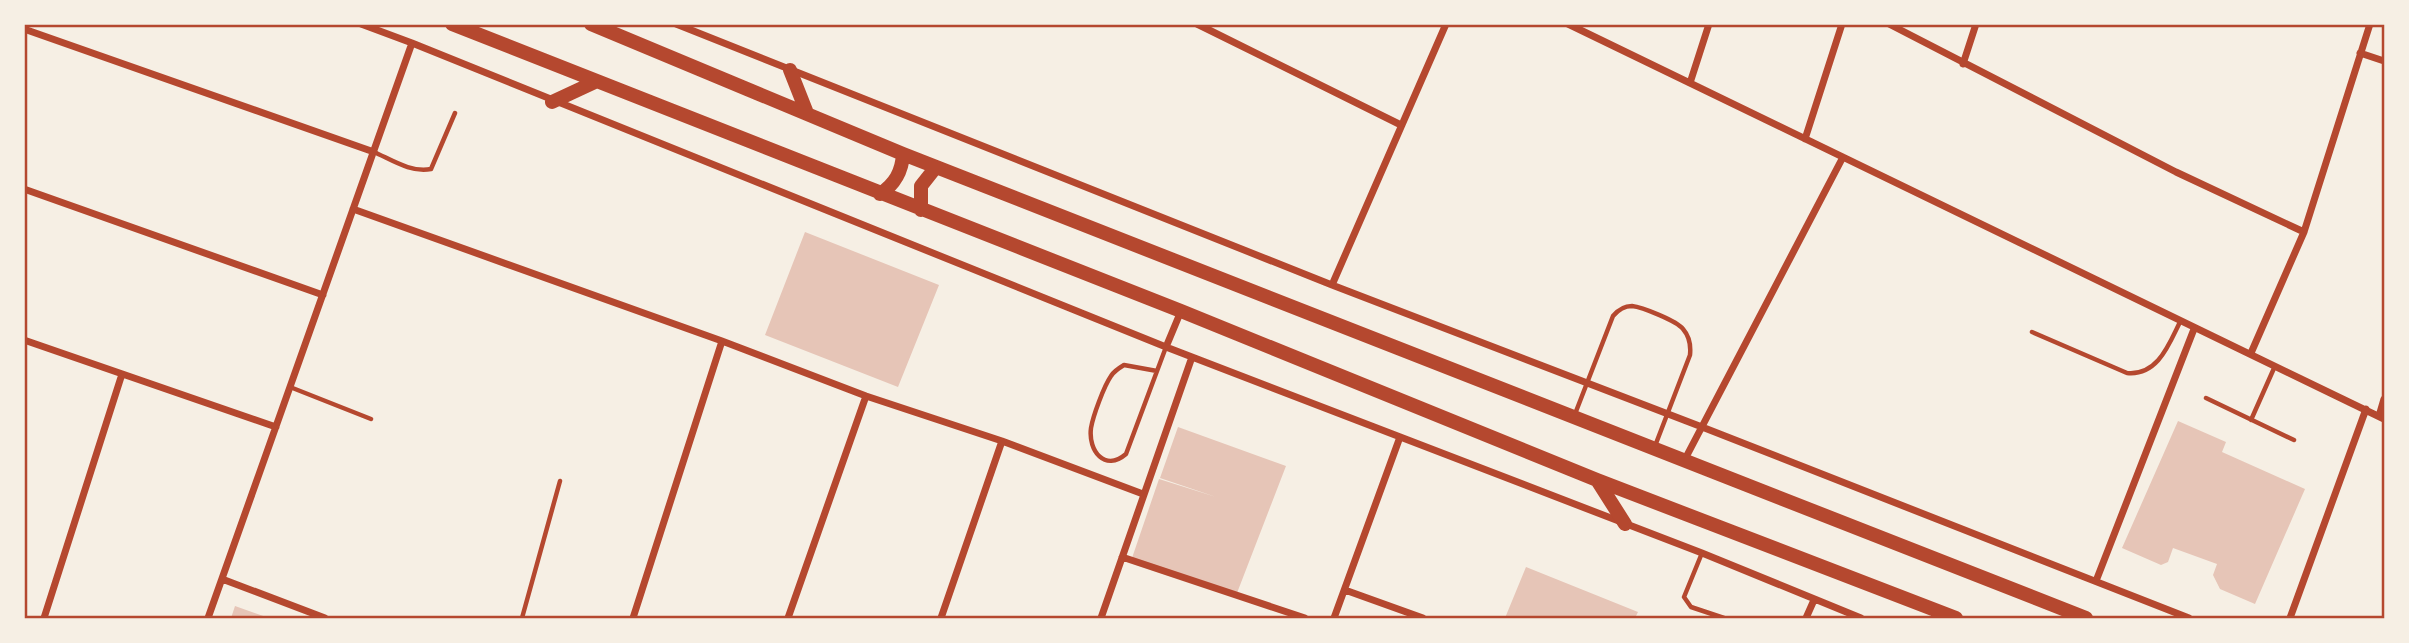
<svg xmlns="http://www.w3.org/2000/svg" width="2409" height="643" font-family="Barlow,sans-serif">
<rect width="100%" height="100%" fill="#f6efe4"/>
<path fill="#e6c5b7" d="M805,232l134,53 -41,102 -133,-52z
M2178,421l48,21 -4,10 83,37 -50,115 -35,-15 -7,-14 4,-11 -44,-16 -5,14 -7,3 -39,-17z
M1178,427l108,39 -49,127 -105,-35 27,-79 57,18 -56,-19z
M1526,567l112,45 -3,6h-130z
M235,606l34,12h-38z"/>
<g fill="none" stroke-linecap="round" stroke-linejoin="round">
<path stroke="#b5482f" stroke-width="4.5" d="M374,152c18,8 37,21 57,17l24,-56
M2032,332l95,41c31,3 42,-29 53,-51
M1157,371l-33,-6c-5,3 -10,6 -13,11 -7,10 -18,40 -20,52 -3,23 14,44 35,26l40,-107
M290,387l81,32
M2206,398l88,42
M1575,414l38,-98c5,-6 11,-10 19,-10 10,1 45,15 51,23 7,8 8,16 7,26l-35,91
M2251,420l24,-54
M1702,553l-18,44 7,10 33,11
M522,618l38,-137"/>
<path stroke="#b5482f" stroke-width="7" d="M361,24l51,19 754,304 536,206 159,65
M676,24l656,261 370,142 487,191
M1197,24l204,101
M1568,24l816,395
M1889,24l287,148 128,60
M24,29l350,123
M2360,53l24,8
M1963,64l13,-40
M1690,83l19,-59
M1805,139l37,-115
M24,189l299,106
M353,209l369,132 144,55 136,45 141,53
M1332,285l114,-261
M24,340l252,87
M1166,347l15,-36
M2251,353l53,-121 66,-208
M2379,416l5,-17
M1684,461l159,-304
M1122,557l183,61
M222,579l103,39
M2096,581l98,-252
M1345,590l78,28
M44,618l78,-244
M208,618l204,-575
M633,618l89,-277
M788,618l78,-222
M941,618l61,-177
M1101,618l91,-261
M1334,618l66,-181
M1806,618l8,-18
M2290,618l76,-209"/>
<path stroke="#b5482f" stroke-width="14" d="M452,24l729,287 416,169 359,138
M591,24l312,130 1183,464
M790,70l17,43
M552,102l43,-20
M880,194c15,-10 22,-22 23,-40
M921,210v-24l15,-19
M1597,480l28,44"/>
</g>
<rect width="2409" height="643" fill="none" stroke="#f6efe4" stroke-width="52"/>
<rect x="26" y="26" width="2357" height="591" fill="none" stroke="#b5482f" stroke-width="2.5"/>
</svg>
